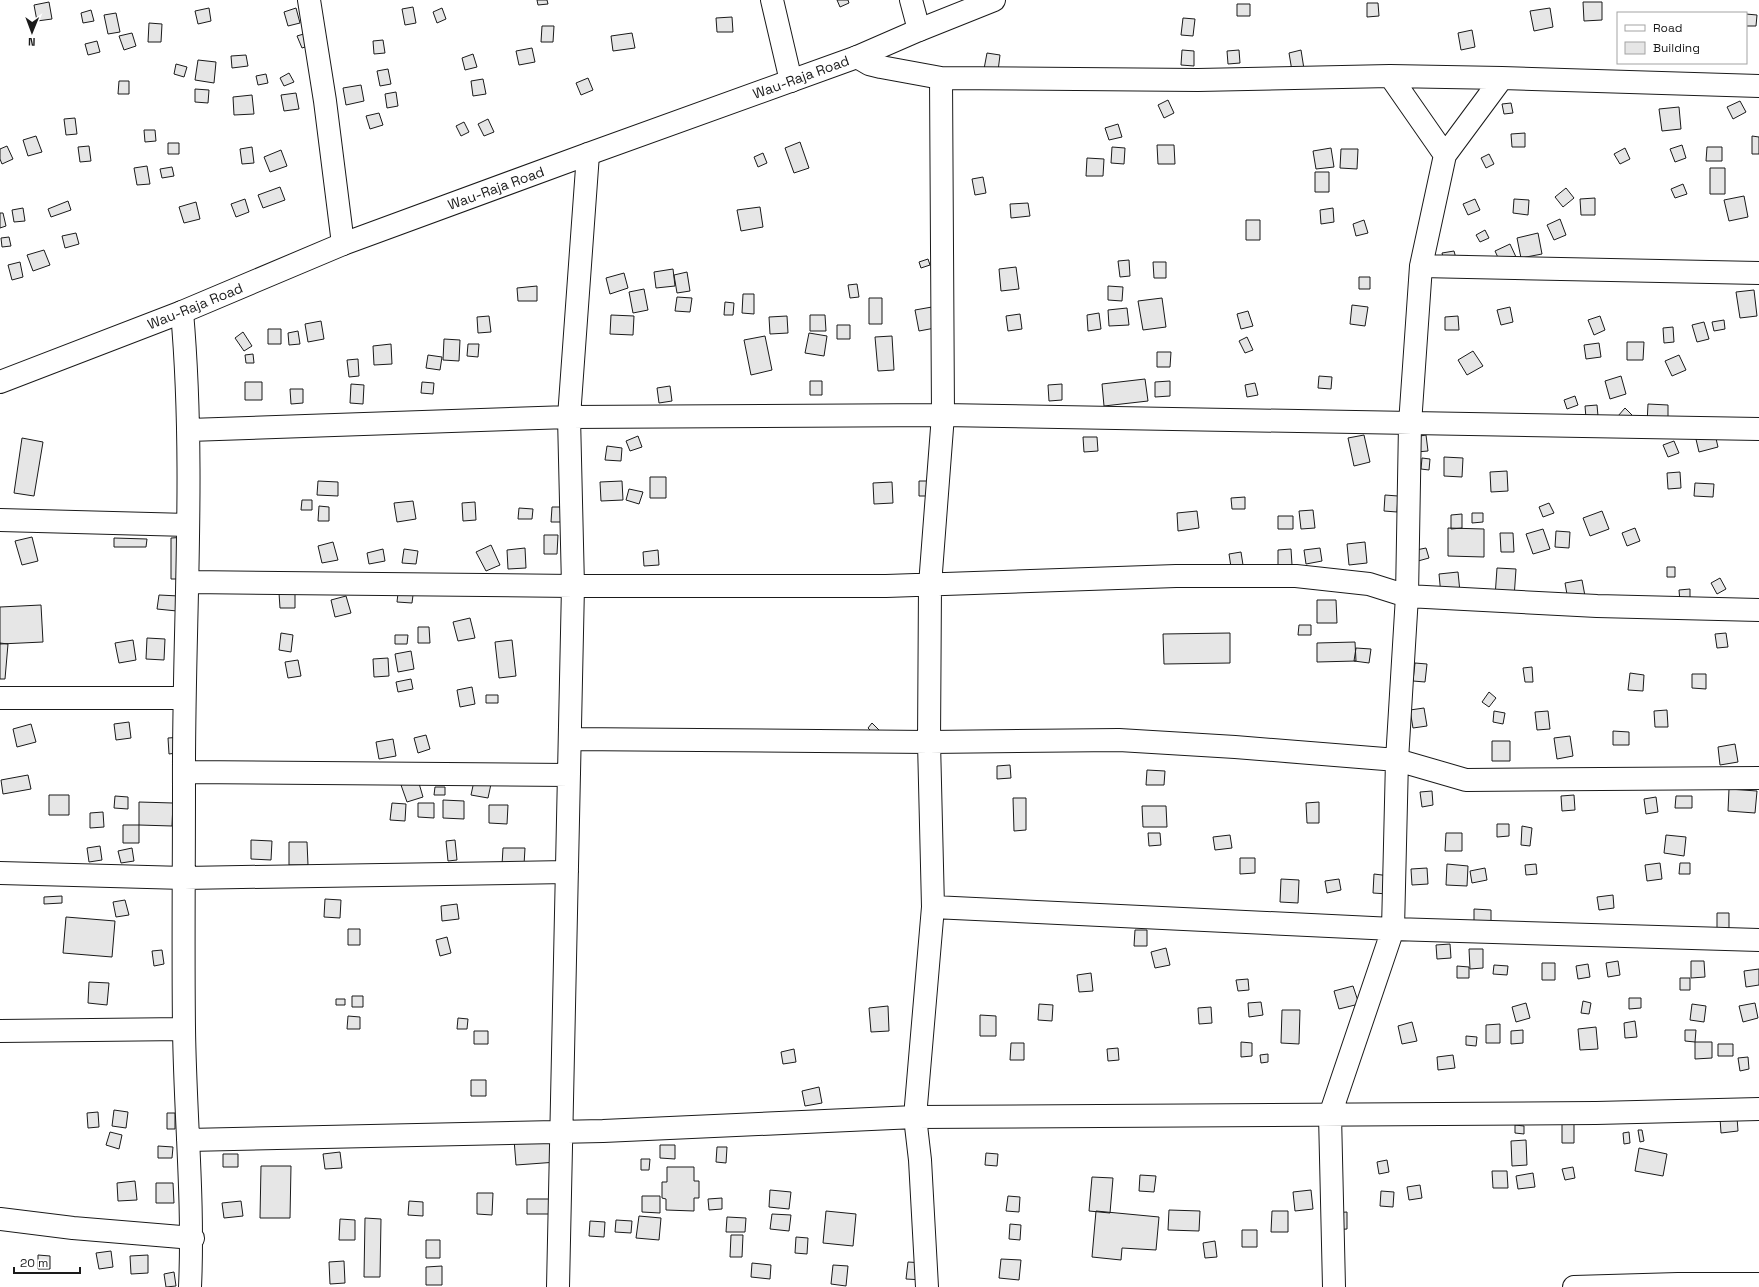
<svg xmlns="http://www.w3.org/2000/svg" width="1759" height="1287" font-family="'Space Grotesk',sans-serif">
<rect width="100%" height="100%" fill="#fff"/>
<path fill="#e6e6e6" stroke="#1a1a1a" d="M537,0h10l1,4 -10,1z
M837,0h11l1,3 -9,4z
M49,2l3,17 -15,2 -3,-16z
M1583,2h19v18l-18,1z
M1367,3h11l1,13 -12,1z
M1237,4h13v12h-13z
M413,7l3,16 -11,2 -3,-16z
M209,8l2,13 -13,3 -3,-13z
M296,8l4,15 -12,3 -4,-14z
M442,8l4,11 -9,4 -4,-11z
M1550,8l3,19 -19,4 -4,-20z
M91,10l3,11 -11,2 -2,-10z
M116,13l4,19 -12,2 -4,-19z
M1746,14l11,1 -1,11h-10z
M732,17l1,15h-16l-1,-14z
M1183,18l12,1 -2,17 -12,-1z
M149,23l13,1 -1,18h-13z
M542,26h12l-1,16h-12z
M1472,30l3,17 -14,3 -3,-17z
M132,33l4,13 -12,4 -5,-14z
M307,33l4,12 -9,3 -5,-12z
M632,33l3,15 -22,3 -2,-15z
M383,40l2,13 -11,1 -1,-13z
M97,41l3,11 -12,3 -3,-11z
M532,48l3,14 -16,3 -3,-14z
M1182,50l12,1v15l-13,-1z
M1239,50l1,13 -12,1 -1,-13z
M1301,50l3,19 -12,2 -3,-18z
M987,53l13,2 -2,16 -14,-2z
M473,54l4,13 -12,3 -3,-12z
M246,55l2,11 -16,2 -1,-12z
M198,60l18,2 -2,21 -19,-3z
M176,64l11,3 -3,10 -10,-3z
M388,69l3,15 -11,2 -3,-15z
M289,73l5,9 -10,4 -4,-8z
M266,74l2,9 -10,2 -2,-9z
M588,78l5,12 -12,5 -5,-12z
M483,79l3,15 -13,2 -2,-15z
M119,81h10v13h-11z
M361,85l3,16 -18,4 -3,-17z
M195,89l14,1 -1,13 -13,-1z
M396,92l2,14 -11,2 -2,-14z
M296,93l3,16 -15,2 -3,-16z
M252,95l2,19 -20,1 -1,-18z
M1168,100l6,13 -10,5 -6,-13z
M1740,101l6,11 -13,7 -6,-12z
M1511,103l2,10 -9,1 -2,-10z
M1679,107l2,22 -19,2 -3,-22z
M379,113l4,12 -13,4 -4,-13z
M75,118l2,16 -11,1 -2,-16z
M488,119l6,13 -10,4 -6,-12z
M464,122l5,10 -8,4 -5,-10z
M1118,124l4,13 -13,3 -4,-12z
M144,130h11l1,11 -11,1z
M1525,133v14h-13l-1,-13z
M36,136l6,16 -14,4 -5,-16z
M1752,136l7,1v17h-7z
M800,142l9,26 -15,5 -9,-25z
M168,143h11v11h-11z
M1157,145h17l1,19h-17z
M1682,145l4,13 -11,4 -5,-13z
M7,146l6,13 -11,5 -2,-5v-10z
M89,146l2,15 -11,1 -2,-15z
M252,147l2,16 -12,1 -2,-15z
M1112,147l13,1 -1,16 -13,-1z
M1707,147h15v14h-16z
M1331,148l3,19 -18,2 -3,-18z
M1625,148l5,11 -10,5 -6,-10z
M1341,149h17l-1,20 -17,-1z
M281,150l6,16 -17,6 -6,-15z
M763,153l4,10 -9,4 -4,-10z
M1489,154l5,10 -8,4 -5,-10z
M1087,158l17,1 -1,17h-17z
M147,166l3,18 -13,1 -3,-17z
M172,167l2,9 -12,2 -2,-9z
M1710,168h15v26h-15z
M1315,172h14v20h-14z
M983,177l3,16 -11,2 -3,-16z
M1683,184l4,10 -12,4 -4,-9z
M280,187l5,13 -22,8 -5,-13z
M1566,188l8,10 -11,9 -8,-10z
M1744,196l4,21 -19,4 -5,-21z
M1595,198v17h-14l-1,-16z
M245,199l4,13 -13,5 -5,-13z
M1475,199l5,11 -12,5 -5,-11z
M1514,199l15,1 -1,15 -15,-2z
M68,201l3,9 -20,7 -3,-8z
M196,202l4,17 -16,4 -5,-16z
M1028,203l2,13 -19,2 -1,-14z
M760,207l3,20 -22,4 -4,-21z
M23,208l2,13 -11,1 -2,-12z
M1333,208l1,14 -13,2 -1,-14z
M0,213h3l3,13 -6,2z
M1560,219l6,16 -12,5 -7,-15z
M1246,220h14v20h-14z
M1364,220l4,13 -12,3 -3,-12z
M1485,230l4,8 -9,4 -4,-7z
M76,233l3,11 -14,4 -3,-12z
M1538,233l4,21 -21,4 -4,-20z
M9,237l2,9 -9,1 -1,-9z
M1510,244l6,13 -15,7 -6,-13z
M44,250l6,15 -17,6 -6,-16z
M1454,251l3,11 -12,3 -3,-12z
M928,259l2,6 -9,3 -2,-6z
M1129,260l1,16 -10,1 -2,-16z
M20,262l3,15 -11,3 -4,-15z
M1153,262h13v16h-12z
M1016,267l3,22 -18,2 -2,-22z
M673,269l2,17 -19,2 -2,-16z
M687,272l3,19 -13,2 -3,-18z
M624,273l4,15 -18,6 -4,-16z
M1359,277h11v12h-11z
M857,284l2,13 -9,1 -2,-13z
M537,286v15h-19l-1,-13z
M1108,286l15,1 -1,14 -14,-1z
M644,289l4,21 -15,3 -4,-21z
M1754,290l3,26 -17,2 -4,-26z
M743,294h11v20l-12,-1z
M677,297l15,1 -2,14 -15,-1z
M869,298h13v26h-13z
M1162,298l4,29 -23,3 -5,-29z
M725,302l9,1 -1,12h-9z
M1352,305l16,2 -3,19 -15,-2z
M932,307l3,21 -16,3 -4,-21z
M1510,307l3,15 -12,3 -4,-15z
M1127,308l2,17 -20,1 -1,-16z
M1248,311l5,15 -12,3 -4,-15z
M1099,313l2,16 -13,2 -1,-16z
M1020,314l2,15 -14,2 -2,-15z
M611,315l23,1 -1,19 -23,-1z
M810,315h15l1,16h-16z
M489,316l2,16 -13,1 -1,-16z
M787,316l1,17 -18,1 -1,-17z
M1458,316l1,14h-14v-13z
M1600,316l5,14 -11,5 -6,-15z
M1724,320l1,9 -11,2 -2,-9z
M321,321l3,18 -16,3 -3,-18z
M1704,322l5,17 -12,3 -5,-17z
M837,325h13v14h-13z
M1673,327l1,15 -10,1 -1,-15z
M268,329h13v15h-13z
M298,331l2,13 -11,1 -1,-12z
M243,332l9,14 -8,5 -9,-13z
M809,333l18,3 -3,20 -19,-3z
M765,336l7,34 -21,5 -7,-35z
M892,336l2,34 -16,1 -3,-34z
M1247,337l6,13 -8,3 -6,-12z
M444,339l16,1 -1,21 -16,-1z
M1627,342h17l-1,18h-16z
M1599,343l2,14 -15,2 -2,-14z
M391,344l1,20 -18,1 -1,-19z
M468,344h11l-1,13 -11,-1z
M1473,351l10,15 -16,9 -9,-15z
M1157,352h14l-1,15h-13z
M253,354l1,9h-8l-1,-8z
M428,355l14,2 -2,13 -14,-2z
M1679,355l7,15 -14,6 -7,-15z
M358,359l1,17 -10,1 -2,-17z
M1319,376l13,1 -1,12 -13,-1z
M1621,376l5,18 -16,5 -5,-18z
M1145,379l3,22 -44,5 -2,-22z
M810,381h12v14h-12z
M1170,381v15l-15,1v-15z
M245,382h17v18h-17z
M422,382l12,1 -1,11 -12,-1z
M1255,383l3,12 -11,2 -2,-12z
M351,384l13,1 -1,19 -13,-1z
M1062,384v16l-13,1 -1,-16z
M670,386l2,15 -13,2 -2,-15z
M290,389h13v14l-12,1z
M1575,396l3,9 -11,4 -3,-9z
M1648,404l20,1v19h-21z
M1597,405l1,11 -12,2 -1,-12z
M1625,408l7,7 -7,7 -7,-6z
M1714,430l4,17 -19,5 -4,-17z
M1364,435l6,27 -16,4 -6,-28z
M1426,435l2,16 -12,1 -2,-15z
M638,436l4,11 -12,4 -4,-10z
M1083,437h14l1,14 -14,1z
M22,438l21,4 -9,54 -20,-3z
M1674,441l5,12 -11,4 -5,-12z
M607,446l15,2 -1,13 -16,-1z
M1444,457l19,1 -1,19 -18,-1z
M1422,458l8,1 -1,11 -8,-1z
M1507,471l1,20 -17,1 -1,-20z
M1680,472l1,16 -13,1 -1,-16z
M650,477h16v21h-16z
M318,481l20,1v14l-21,-1z
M622,481l1,19 -22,1 -1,-19z
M919,481h17v15h-17z
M892,482l1,21 -19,1 -1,-21z
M1695,483l19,1 -1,13 -19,-1z
M629,489l14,3 -4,12 -13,-4z
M1385,495l13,1 -1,16 -13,-1z
M1245,497v12h-13l-1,-11z
M302,500h10v10h-11z
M413,501l3,18 -19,3 -3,-19z
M475,502l1,18 -13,1 -1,-18z
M1549,503l5,10 -11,4 -4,-10z
M319,506l10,1v14h-11z
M552,507h13l-1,15h-13z
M519,508l14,1 -1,10h-14z
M1313,510l2,18 -14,1 -2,-18z
M1197,511l2,17 -21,3 -1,-18z
M1602,511l7,18 -19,7 -7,-18z
M1472,513h11v9l-11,1z
M1462,514v14l-11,1v-14z
M1278,516h15v13h-15z
M1448,528l36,1v28l-36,-1z
M1635,528l5,13 -13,5 -5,-13z
M1543,529l7,20 -17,5 -7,-20z
M1556,531l14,1 -1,16 -14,-1z
M1500,533h13l1,19h-13z
M544,535h14l-1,19h-13z
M32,537l6,24 -16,4 -7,-24z
M188,537v42h-17v-41z
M114,538l33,1 -1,8h-32z
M333,542l5,18 -16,3 -4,-17z
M1365,542l2,21 -18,2 -2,-21z
M491,545l9,20 -14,6 -10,-19z
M525,548l1,20 -18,1 -1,-19z
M1320,548l2,13 -16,3 -2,-14z
M1426,548l3,10 -11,3 -2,-11z
M383,549l2,12 -16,3 -2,-11z
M404,549l14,2 -2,13 -14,-1z
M1291,549l1,16h-14v-15z
M658,550l1,15 -15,1 -1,-14z
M1241,552l2,13 -12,2 -2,-13z
M1667,567h8v10h-8z
M1497,568l19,1 -2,29 -19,-1z
M1458,572l2,20 -19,3 -2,-21z
M1720,578l6,11 -9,5 -6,-11z
M1582,580l3,16 -17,4 -3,-17z
M399,585l15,2 -2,16 -15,-1z
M1690,589v12l-10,1 -1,-12z
M295,592v16h-15l-1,-15z
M159,595l20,1 -2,15 -20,-2z
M346,596l5,17 -16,4 -4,-17z
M1317,600h19l1,23h-20z
M41,605l2,37 -43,2v-37z
M470,618l5,20 -17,3 -5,-19z
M1299,625h12v10h-13z
M418,627h11l1,16h-12z
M281,633l12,2 -2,17 -12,-2z
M1230,633v30l-66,1 -1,-30z
M1726,633l2,14 -11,1 -2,-14z
M395,635h13l-1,9h-12z
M147,638l18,1 -1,21 -18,-1z
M133,640l3,20 -17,3 -4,-20z
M512,640l4,36 -17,2 -4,-36z
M1355,642l1,19 -39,1v-19z
M0,643l8,1 -3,35h-5z
M1356,648l15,1 -2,14 -15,-2z
M411,651l3,18 -16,3 -3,-18z
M388,658l1,18 -15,1 -1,-18z
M298,660l3,16 -13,2 -3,-16z
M1415,663l12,1 -2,18 -12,-1z
M1532,667l1,15h-8l-2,-14z
M1630,673l14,2 -1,16 -15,-1z
M1692,674h14v15l-14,-1z
M411,679l2,10 -15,3 -2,-10z
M472,687l3,17 -15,3 -3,-17z
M1489,692l7,6 -7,9 -7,-5z
M486,695h12v8h-12z
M1424,708l3,18 -14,2 -3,-18z
M1667,710l1,17h-13l-1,-16z
M1494,711l11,2 -2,11 -10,-2z
M1548,711l2,18 -13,1 -2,-18z
M129,722l2,16 -15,2 -2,-16z
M872,723l9,9 -5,4 -8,-8z
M31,724l5,18 -19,5 -4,-18z
M1613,731l16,1v13h-16z
M426,735l4,14 -12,4 -4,-15z
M1570,736l3,20 -16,3 -3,-21z
M183,737l1,15 -15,2 -1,-16z
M393,739l3,17 -17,3 -3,-17z
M1492,741h18v20h-18z
M1735,744l3,18 -18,3 -2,-18z
M1010,765l1,13 -14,1v-13z
M1147,770l18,1 -1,14h-18z
M28,775l3,14 -28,5 -2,-14z
M418,780l5,17 -16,5 -6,-17z
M474,781l17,3 -3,14 -17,-3z
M435,787h10v8h-11z
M1729,789l28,2 -2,22 -27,-2z
M1432,791l1,14 -11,2 -2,-15z
M49,795h20v20h-20z
M1574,795l1,15 -13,1 -1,-15z
M115,796l13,1v12l-14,-1z
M1676,796h16v12h-17z
M1656,797l2,15 -12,2 -2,-15z
M1013,798h13v32l-12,1z
M443,800l21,1v18l-21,-1z
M139,802l34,1 -1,23 -33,-1z
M1319,802v21h-12l-1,-20z
M392,803l14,1 -1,17 -15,-1z
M418,803h16v15l-16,-1z
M489,805h19l-1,19 -18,-1z
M1142,806h24l1,21h-24z
M103,812l1,15 -14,1v-15z
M1497,824h12v12l-12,1z
M123,825h16v18h-16z
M1522,826l10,2 -2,18 -9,-1z
M1148,833h12l1,12 -12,1z
M1446,833h16v18h-17z
M1230,835l2,13 -17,2 -2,-13z
M1666,835l20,2 -2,19 -20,-3z
M251,840l21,1 -1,19 -20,-1z
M455,840l2,20 -9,1 -2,-20z
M289,842h18l1,23h-19z
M100,846l2,14 -13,2 -2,-14z
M132,848l2,13 -13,2 -3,-12z
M503,848h22l-1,17h-22z
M1240,858h15v15l-15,1z
M1660,863l2,16 -15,2 -2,-16z
M1680,863h10v11h-11z
M1447,864l21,2 -1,20 -21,-1z
M1536,864l1,10 -11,1 -1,-10z
M1427,868l1,16 -16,1 -1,-16z
M1485,868l2,12 -15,3 -2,-12z
M1374,874l16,2 -2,18 -15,-1z
M1281,879l18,1 -1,23 -18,-1z
M1339,879l2,11 -14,3 -2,-12z
M1613,895l1,13 -15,2 -2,-13z
M62,896v7l-18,1v-7z
M325,899l16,1 -1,18 -16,-1z
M125,900l4,15 -13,2 -3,-15z
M457,904l2,15 -17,2 -1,-15z
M1474,909l17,1v12h-17z
M1717,913h12v15h-12z
M66,917l49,4 -3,36 -49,-4z
M348,929h12v16h-12z
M1135,930h12v16h-13z
M447,937l4,16 -11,3 -4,-16z
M1450,944l1,14 -14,1 -1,-14z
M1166,948l4,17 -15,3 -4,-16z
M1469,949h14v19l-13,1z
M162,950l2,14 -10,2 -2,-15z
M1618,961l2,14 -12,2 -2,-14z
M1691,961h13l1,16 -14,1z
M1542,963h13v17h-13z
M1588,964l2,13 -12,2 -2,-13z
M1494,965l14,1 -1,9 -14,-1z
M1457,966l12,1v11h-12z
M1759,969v16l-13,2 -2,-16z
M1091,973l2,18 -14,1 -2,-17z
M1680,978h10v12h-10z
M1248,979l1,11 -11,1 -2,-11z
M89,982l20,1 -2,22 -19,-2z
M1353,986l6,18 -20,5 -5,-18z
M352,996h11v11h-11z
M1629,998h12v10l-12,1z
M336,999h9v6h-9z
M1583,1001l8,2 -2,11 -8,-1z
M1261,1002l2,13 -14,2 -1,-14z
M1526,1003l4,15 -14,4 -4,-15z
M1755,1003l3,15 -15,4 -4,-16z
M1039,1004l14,1 -1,16 -14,-1z
M1692,1004l14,2 -2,16 -14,-2z
M888,1006l1,25 -18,1 -2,-24z
M1211,1007l1,16 -13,1 -1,-16z
M1282,1010h18l-1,34 -18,-1z
M980,1015l16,1v20h-16z
M348,1016l12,1v12h-13z
M458,1018l10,1 -1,10h-10z
M1635,1021l2,16 -12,1 -1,-15z
M1412,1022l5,19 -15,3 -4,-18z
M1500,1024v19h-14v-18z
M1596,1027l2,22 -18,1 -2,-21z
M1523,1030v13l-12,1v-13z
M1685,1030h11l-1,12 -10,-1z
M474,1031h14v13h-14z
M1466,1036l11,1 -1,9 -10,-1z
M1241,1042l11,1v13l-11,1z
M1695,1042h17v16l-17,1z
M1011,1043h13v17h-14z
M1718,1044h15v12h-15z
M1118,1048l1,12 -11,1 -1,-12z
M794,1049l2,13 -13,2 -2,-12z
M1268,1054v8l-7,1 -1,-8z
M1453,1055l2,13 -17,2 -1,-13z
M1748,1057l1,12 -9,2 -2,-13z
M471,1080h15v16h-15z
M819,1087l3,16 -17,3 -3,-15z
M114,1110l14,2 -2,16 -14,-2z
M98,1112l1,15 -11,1 -1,-15z
M167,1113h8v16h-8z
M1737,1117l1,14 -17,2 -1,-15z
M1562,1124h12v19h-12z
M1515,1125l9,1v8l-9,-1z
M1638,1130h4l2,11 -4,1z
M110,1132l12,3 -3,14 -13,-4z
M1629,1132l1,11 -6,1 -1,-11z
M555,1135l2,27 -41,3 -2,-26z
M1526,1140l1,25 -15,1 -1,-25z
M660,1145h15v14l-15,-1z
M158,1146l15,1 -1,11h-14z
M717,1147h10l-1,16 -10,-1z
M1639,1148l28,6 -4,22 -28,-5z
M340,1152l2,16 -17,1 -2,-15z
M986,1153l12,1 -1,12 -12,-1z
M223,1154h15v13h-15z
M641,1159h9l-1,11h-8z
M1387,1160l2,12 -10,2 -2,-12z
M261,1166h30l-1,52h-30z
M667,1167h27v14h5v17h-5v13l-28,-1v-11l-4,-1v-16h5z
M1573,1167l2,11 -10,2 -3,-11z
M1492,1171h15l1,17h-15z
M1533,1173l2,14 -17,2 -2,-13z
M1140,1175l16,1 -2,16 -15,-1z
M1092,1177l21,1 -3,35 -21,-2z
M135,1181l2,19 -19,1 -1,-18z
M156,1183h17l1,20h-18z
M1420,1185l2,13 -13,2 -2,-13z
M770,1190l21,2 -2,17 -20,-2z
M1311,1190l2,19 -18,2 -2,-19z
M1381,1191l13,1 -1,15 -13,-1z
M477,1193h16l-1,22 -15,-1z
M642,1196h18v17l-18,-1z
M1008,1196l12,1 -1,15 -13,-1z
M722,1198v11l-13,1 -1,-11z
M527,1199h30v15h-30z
M241,1201l2,15 -19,2 -2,-15z
M409,1201l14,1v14l-15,-1z
M1169,1210l31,1 -1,20 -31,-1z
M826,1211l30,3 -3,32 -30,-3z
M1096,1211l63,6 -3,33 -34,-2 -1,12 -29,-3z
M1272,1211h16v21h-17z
M1347,1212v17l-14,1 -1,-17z
M772,1214l19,1 -2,16 -19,-2z
M639,1216l22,2 -2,22 -23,-2z
M727,1217l19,1 -1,14h-19z
M365,1218l16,1 -1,58h-16z
M340,1219l15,1v20h-16z
M616,1220l16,1 -1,12 -16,-1z
M590,1221l15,1 -1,15 -15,-1z
M1010,1224l11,1 -1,15 -11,-1z
M1242,1230h15v17h-15z
M731,1235h12l-1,22h-12z
M796,1237l12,1 -1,16 -12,-1z
M426,1240h14v18h-14z
M1215,1241l2,16 -12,1 -2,-15z
M111,1251l2,16 -14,2 -3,-16z
M38,1255l12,1v13h-12z
M148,1255v18l-17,1 -1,-18z
M1001,1259l20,1 -2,20 -20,-2z
M344,1261l1,22 -15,1 -1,-22z
M908,1262l17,1 -1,17 -18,-1z
M752,1263l19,2 -1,14 -19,-2z
M833,1265l15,1 -2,20 -15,-2z
M442,1266v19h-16v-18z
M174,1272l2,14 -10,1 -2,-13z"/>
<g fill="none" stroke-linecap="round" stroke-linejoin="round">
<g stroke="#1a1a1a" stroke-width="24">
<path id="minor" d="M309,0l16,101 18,143
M772,0l19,81
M911,0l8,30
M857,57l12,7 12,3 60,11 257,2 192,-4 112,2 257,8
M1390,76l55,79
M1421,266l338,7
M182,312c14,159 1,317 2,475 0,80 -1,161 0,241 1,86 10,172 6,259
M189,430l380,-13 374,-2 816,14
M0,520l188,5
M188,582l385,4h313l290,-10h120l73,8 38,12 190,10 162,4
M0,698h184
M570,739l359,3 190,-2 116,7 162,13 69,20 293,-2
M184,772l385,3
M0,873l184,5 383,-6
M933,907l460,22 366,11
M0,1031l184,-2
M188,1140l415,-9 312,-14 681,-4 163,-4
M0,1219l73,9 120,10
M558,1287l15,-701 -4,-169 19,-263
M927,1287l-7,-127 -5,-43 18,-210 -4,-165 1,-157 13,-170 -2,-337
M1334,1287l-4,-172 63,-186 4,-169 10,-164 3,-172 11,-158 24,-111 57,-77
M1574,1287l104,-3h81"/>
</g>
<g stroke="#1a1a1a" stroke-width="24">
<path id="major" d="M0,382l182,-70 161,-68 245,-90 269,-97 62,-27 75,-30"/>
</g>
<use href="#minor" stroke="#fff" stroke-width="22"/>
<use href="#major" stroke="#fff" stroke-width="22"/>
</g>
<g text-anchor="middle" stroke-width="3" stroke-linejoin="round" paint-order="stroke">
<g font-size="14" fill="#1a1a1a" stroke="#fff">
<text transform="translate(801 77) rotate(-20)" y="5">Wau-Raja Road</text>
<text transform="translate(496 188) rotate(-20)" y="5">Wau-Raja Road</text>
<text transform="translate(195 306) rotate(-22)" y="5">Wau-Raja Road</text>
</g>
</g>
<rect x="1617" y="12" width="130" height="52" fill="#ffffff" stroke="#a3a3a3"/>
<rect x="1625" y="25" width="20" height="6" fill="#ffffff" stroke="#a3a3a3"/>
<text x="1653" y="32" font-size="12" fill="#1a1a1a">Road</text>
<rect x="1625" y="42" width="20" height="12" fill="#e6e6e6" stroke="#a3a3a3"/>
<text x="1653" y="52" font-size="12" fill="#1a1a1a">Building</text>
<g transform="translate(32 32) rotate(181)" stroke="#ffffff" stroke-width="3" paint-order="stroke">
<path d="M0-3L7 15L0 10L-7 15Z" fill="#1a1a1a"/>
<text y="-6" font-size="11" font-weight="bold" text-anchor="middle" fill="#1a1a1a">N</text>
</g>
<path d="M14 1267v6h66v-6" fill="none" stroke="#1a1a1a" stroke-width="2"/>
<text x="20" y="1267" font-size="12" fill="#1a1a1a" stroke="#ffffff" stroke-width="3" paint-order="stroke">20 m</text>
</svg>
